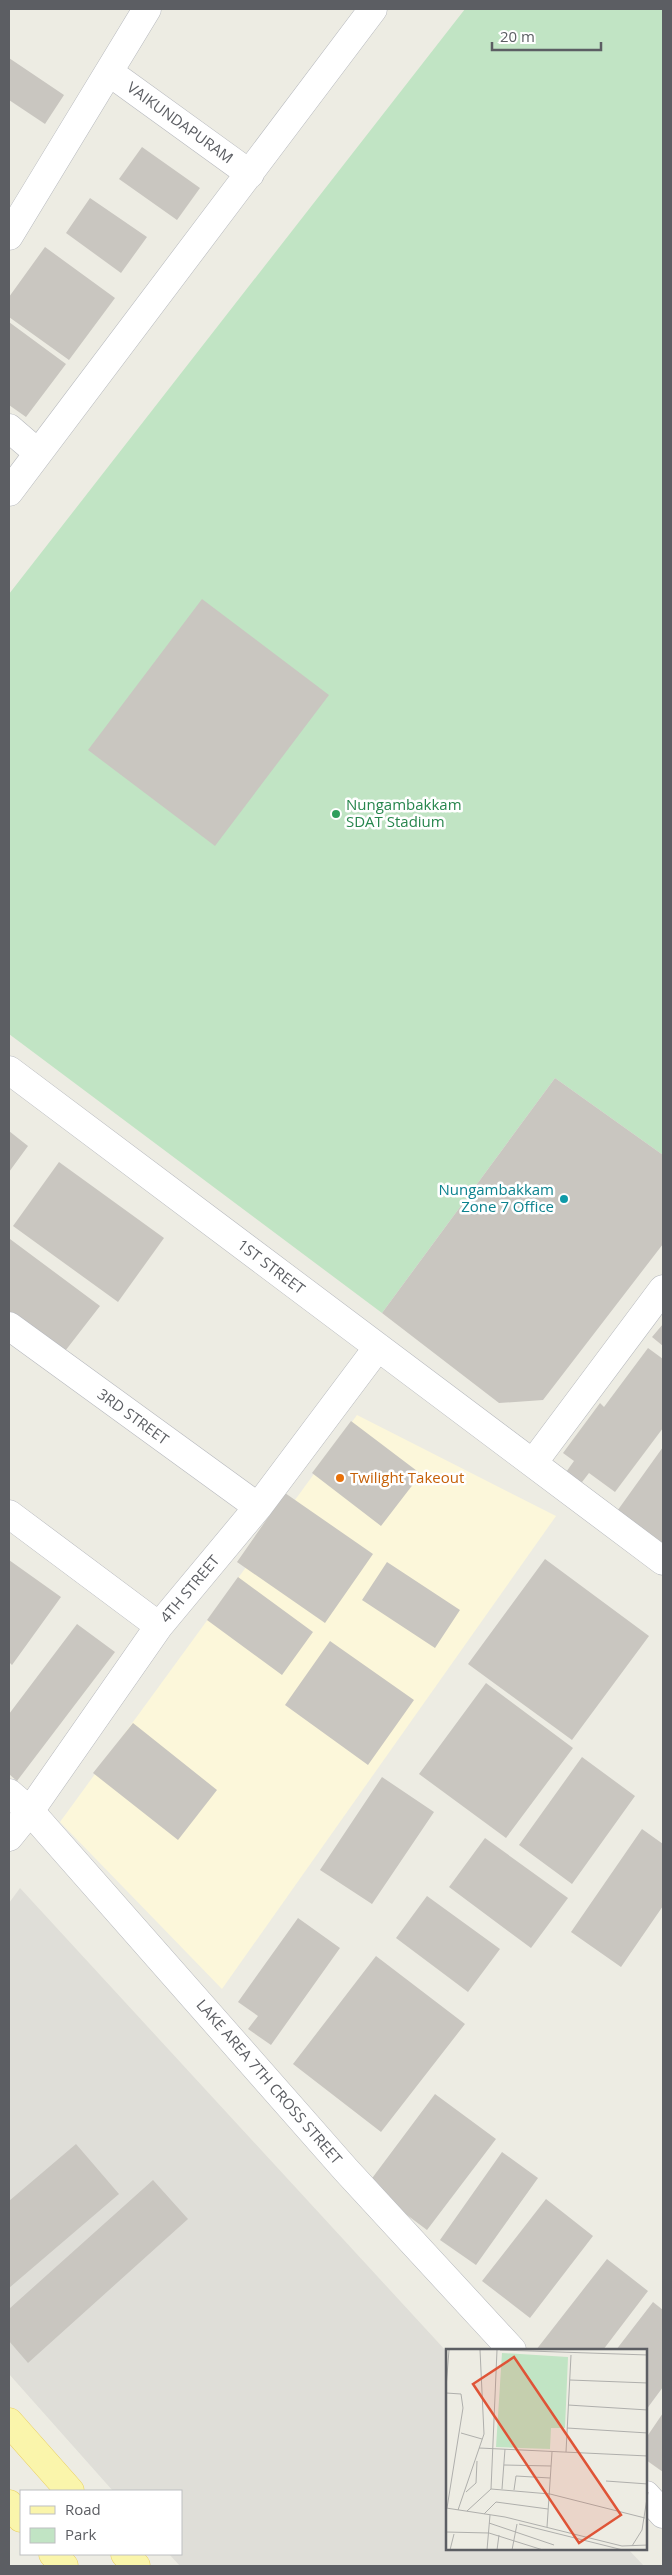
<svg xmlns="http://www.w3.org/2000/svg" width="672" height="2575" font-family="'Open Sans',sans-serif">
<rect width="100%" height="100%" fill="#edece3"/>
<path fill="#fcf7da" d="M357,1415l199,101 -334,473 -162,-167z"/>
<path fill="#dfded8" d="M20,1888l427,464v197h181l16,17h-464l-11,-12h12v-63h-68l-104,-117v-471z"/>
<path fill="#c1e4c4" d="M465,9h198v1146l-108,-77 -173,235 -373,-279v-440z"/>
<path fill="#c9c6c0" d="M9,58l55,37 -19,29 -36,-24z
M142,147l58,41 -23,32 -58,-41z
M90,198l57,39 -26,36 -55,-40z
M45,247l70,51 -46,62 -60,-43v-20z
M9,322l57,42 -40,53 -17,-12z
M202,599l127,96 -114,151 -127,-96z
M555,1078l108,77v89l-120,156 -44,3 -117,-90z
M9,1131l19,15 -19,26z
M59,1162l105,76 -46,64 -105,-76z
M10,1239l90,67 -38,49 -53,-40z
M663,1324v22l-11,-9z
M648,1348l15,11v69l-48,64 -26,-19 -10,13 -15,-11 10,-14 -11,-8 37,-50 4,4z
M351,1421l70,53 -40,52 -69,-53z
M663,1447v101l-48,-34z
M285,1493l88,61 -48,69 -88,-61z
M545,1559l104,77 -77,104 -104,-76z
M9,1560l52,37 -49,68 -3,-3z
M387,1562l73,48 -25,38 -73,-48z
M238,1577l75,55 -31,43 -75,-55z
M77,1624l38,28 -98,129 -8,-7v-60z
M330,1641l84,59 -46,65 -83,-60z
M486,1683l87,65 -67,90 -87,-64z
M133,1723l84,67 -39,50 -85,-67z
M582,1757l53,39 -63,88 -53,-39z
M382,1777l52,35 -62,92 -52,-34z
M642,1829l21,15v62l-42,61 -50,-35z
M485,1838l83,60 -37,50 -82,-61z
M427,1896l73,53 -32,43 -72,-54z
M298,1918l42,30 -69,97 -23,-16 10,-13 -20,-14z
M376,1956l89,68 -84,108 -88,-68z
M435,2094l61,45 -69,91 -60,-45z
M76,2144l43,50 -110,94v-87z
M502,2152l36,26 -62,87 -36,-25z
M153,2180l35,39 -160,144 -19,-22v-32z
M546,2199l47,37 -63,82 -48,-37z
M607,2259l41,32 -45,59h-67z
M653,2302l10,8v77l-17,23v-60h-30z
M663,2413v59l-17,-12v-22z"/>
<g fill="none" stroke-linecap="round" stroke-linejoin="round">
<g stroke="#b6b8bd" stroke-width="29">
<path id="street" d="M109,72l141,102
M9,236l138,-227
M9,428l29,25
M9,492l364,-483
M9,1070l654,491
M9,1326l249,181
M533,1463l130,-174
M9,1514l150,112
M9,1793l21,18 316,359 166,180
M9,1837l21,-26 129,-185 99,-119 120,-160
M646,2495l17,19"/>
</g>
<g stroke="#e9cf60" stroke-width="29">
<path id="primary" d="M9,2422l61,69
M9,2504l12,14
M53,2554l11,12
M125,2554l11,12"/>
</g>
<use href="#street" stroke="#fff" stroke-width="28"/>
<use href="#primary" stroke="#faf5ab" stroke-width="28"/>
</g>
<circle fill="#2e9e5b" stroke="#fff" stroke-width="2" cx="336" cy="814" r="5"/>
<circle fill="#0f9aa8" stroke="#fff" stroke-width="2" cx="564" cy="1199" r="5"/>
<circle fill="#e8710a" stroke="#fff" stroke-width="2" cx="340" cy="1478" r="5"/>
<g text-anchor="middle" stroke-width="5" stroke-linejoin="round" paint-order="stroke">
<g font-size="15" fill="#5c5e63" stroke="#fff">
<text transform="translate(180 123) rotate(36)" y="5">VAIKUNDAPURAM</text>
<text transform="translate(271 1267) rotate(37)" y="5">1ST STREET</text>
<text transform="translate(133 1417) rotate(36)" y="5">3RD STREET</text>
<text transform="translate(190 1589) rotate(-50)" y="5">4TH STREET</text>
<text transform="translate(269 2082) rotate(49)" y="5">LAKE AREA 7TH CROSS STREET</text>
</g>
<g font-size="15" fill="#27864d" stroke="#fff" text-anchor="start">
<text x="346" y="810">Nungambakkam<tspan x="346" dy="17">SDAT Stadium</tspan></text>
</g>
<g font-size="15" fill="#0d838f" stroke="#fff" text-anchor="end">
<text x="554" y="1195">Nungambakkam<tspan x="554" dy="17">Zone 7 Office</tspan></text>
</g>
<g font-size="15" fill="#c56008" stroke="#fff" text-anchor="start">
<text x="350" y="1483">Twilight Takeout</text>
</g>
</g>
<g transform="translate(446 2349)">
<rect width="201" height="201" fill="#edece3"/>
<path d="M56,4l66,4 -3,71h-14l-1,21 -54,-2z" fill="#c1e4c4"/>
<path fill="none" stroke="#afafac" stroke-width="1" d="M54,1l148,5M124,31l78,3M0,39l3,-38M0,44l15,1 2,14 -16,100M122,56l80,5M121,79l81,5M15,84l21,6M33,99l169,8M120,103l5,-97M58,116l47,1M160,132l42,3M45,140l6,-139M56,140l3,-40M68,141l2,-14 34,2M20,143l10,-9 1,-22M0,159l59,9 117,29 26,-1M12,161l26,-76 -4,-84M21,162l24,-22 59,5 95,24M38,165l12,-12 52,7M43,174l65,22M73,175l104,26M101,178l5,-75M0,183l43,1 54,17M186,197l10,-16 6,-38M4,201l4,-16M41,201l3,-35M51,201l2,-15M66,201l5,-26"/>
<path fill="#df5437" fill-opacity="0.15" stroke="#df5437" stroke-width="2.5" d="M68,8l107,158 -42,28 -106,-159z"/>
<rect width="201" height="201" fill="none" stroke="#5c5e63" stroke-width="2.5"/>
</g>
<rect width="672" height="2575" fill="none" stroke="#5c5e63" stroke-width="20"/>
<rect x="20" y="2490" width="162" height="65" fill="#ffffff" stroke="#bebfc1"/>
<rect x="30" y="2506" width="25" height="8" fill="#faf5ab" stroke="#bebfc1"/>
<text x="65" y="2515" font-size="15" fill="#5c5e63">Road</text>
<rect x="30" y="2528" width="25" height="15" fill="#c1e4c4" stroke="#bebfc1"/>
<text x="65" y="2540" font-size="15" fill="#5c5e63">Park</text>
<path d="M492 42v8h109v-8" fill="none" stroke="#5c5e63" stroke-width="2.5"/>
<text x="500" y="42" font-size="15" fill="#5c5e63" stroke="#ffffff" stroke-width="4" paint-order="stroke">20 m</text>
</svg>
